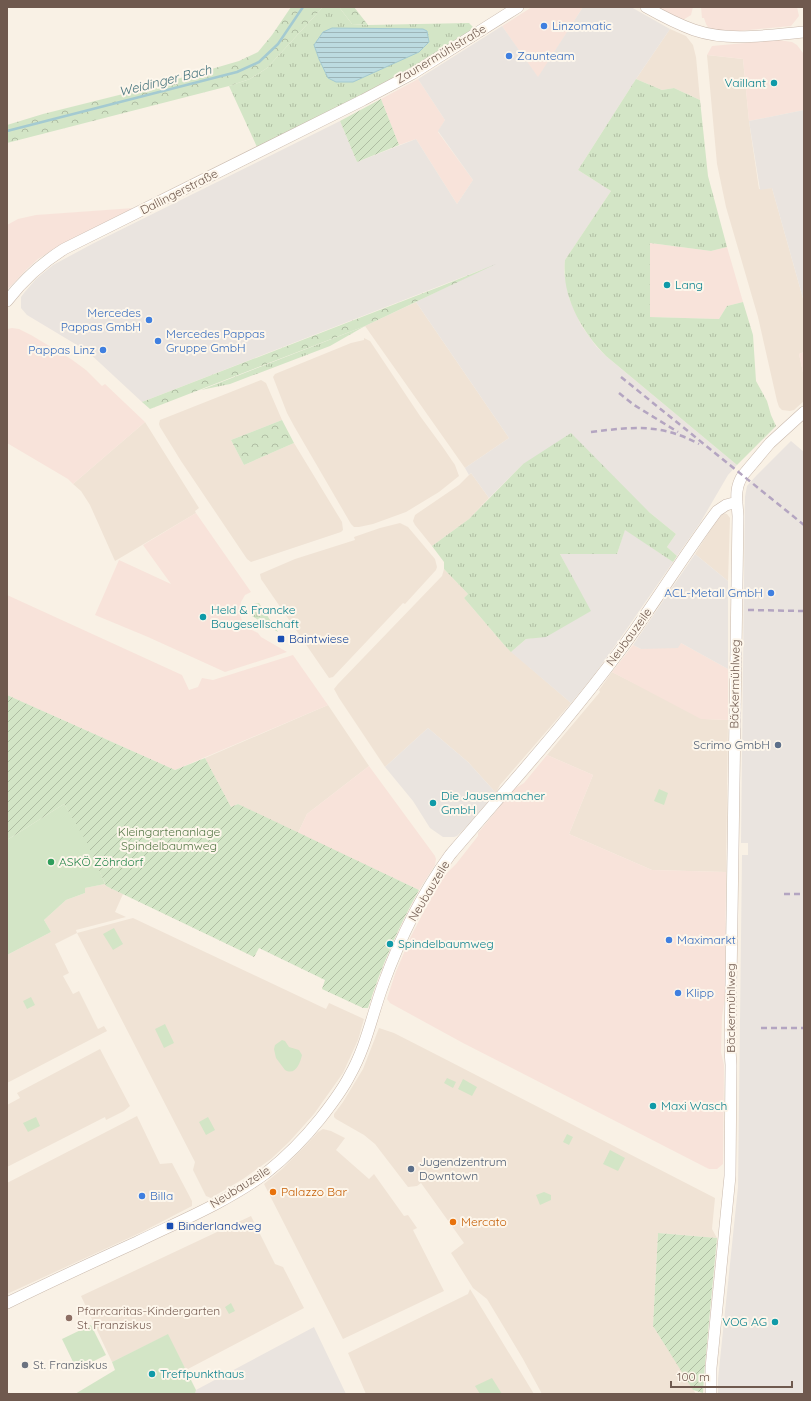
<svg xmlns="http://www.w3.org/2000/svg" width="811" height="1401" font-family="Quicksand,sans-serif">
<defs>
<pattern id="grass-tufts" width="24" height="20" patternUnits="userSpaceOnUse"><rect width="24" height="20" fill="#d3e5c6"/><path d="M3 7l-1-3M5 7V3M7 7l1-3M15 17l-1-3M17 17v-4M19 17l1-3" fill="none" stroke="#afbda3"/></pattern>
<pattern id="forest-crowns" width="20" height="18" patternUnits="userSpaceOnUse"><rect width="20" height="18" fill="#d3e5c6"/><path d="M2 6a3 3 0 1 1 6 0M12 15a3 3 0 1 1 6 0" fill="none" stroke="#afbda3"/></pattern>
<pattern id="garden-furrows" width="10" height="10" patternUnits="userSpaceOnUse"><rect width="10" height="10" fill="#d3e5c6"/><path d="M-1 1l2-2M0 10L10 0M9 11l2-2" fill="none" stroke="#afbda3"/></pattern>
<pattern id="water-rules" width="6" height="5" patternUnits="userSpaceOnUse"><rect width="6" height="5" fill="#bcdbe0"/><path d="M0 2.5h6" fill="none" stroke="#9db5b8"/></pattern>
</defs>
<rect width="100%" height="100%" fill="#f9f1e5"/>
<path fill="#f0e3d5" d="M670,29l16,7 7,9 3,12 4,43 -26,-12 -12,2 -26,-11z
M707,55l36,4 6,62 10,68 13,-1 32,114v50l-5,2 5,23v24l-10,9 -4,1 -8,-1 -3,-3 -2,-6 -19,-84 -32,-110 -9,-43z
M416,302l93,136 -44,30 -100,-142z
M364,338l6,3 50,75 22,30 13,19 4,11 -20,16 -33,20 -33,12 -14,3h-5l-3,-3 -57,-98 -7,-13 -14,-36 2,-3 76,-31 13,-3z
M261,380l5,3 16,37 -51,20 13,25 50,-22 48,79 1,8 -2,2 -90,30 -4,-3 -66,-98 -21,-34 -1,-3 1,-4z
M145,422l54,86 -4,3 1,2 -81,48 -25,-56 -9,-14 -8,-7z
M471,473l18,25 -20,21 -37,27 -17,-21 -2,-4 2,-6 44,-30z
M723,513l4,1 3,4 -2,63 -33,-27 24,-38z
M400,523l8,4 27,32 2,8 -1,3 -31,34 -2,-1 -70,74 -4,1 -68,-99 -1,-5 35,-15 60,-19 -1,-3 26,-9z
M444,569l24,25 -4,4 42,49 65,56 -71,82 -4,8 -28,-31 -40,-34 -43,39 -46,-69 -5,-9 4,-5 104,-108z
M612,672l93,47 23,1 -2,152 -74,-2 -83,-36 24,-59 -46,-20 53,-63 -1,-2z
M328,705l41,61 -62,48 -9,19 -60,-29 -7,3 -26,-49z
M105,884l1,2 17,8 -8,18 11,5 -50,13 1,3 56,-15 193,91 3,-6 35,16 -6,21 -15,33 -29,41 -25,28 -18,17 -28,20 -32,19 -5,-2 -13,-26 2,-8 -118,-229 -22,11 14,29 -6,3 10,18 6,-3 19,38 6,-3 3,5 -100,52v-128l44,-23 -7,-12 22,-20 19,-7v-5z
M379,1028l15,5 47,24 274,141 -3,31 5,9 -59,-5 -5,93 43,68h-154l-19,-35 -36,-60 -14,-11 -22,-35 13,-10 -43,-60 -4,3 -9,1 -33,-43 -11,-9 -28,-16 -2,-2v-3l9,-12 20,-33z
M100,1049l30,57 -6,5 -18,9 -1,-3 -98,50v-62l13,-7 -3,-5z
M137,1116l23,48 12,-1 20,38v5l-50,26 -135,62v-111z
M323,1129l8,2 14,7 -9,12 33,29 5,-5 30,42 4,-1 9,13 -4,2 31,61 -101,48 -79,-155 18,-15 25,-25 11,-12z
M251,1216l24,48 8,3 21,41 -118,62 -19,-35 -55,27 -31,-66z
M470,1289l64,105h-168l-18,-41 120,-59z"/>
<path fill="#f8e3da" d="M532,7h51l-45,71 -36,-52z
M655,7h38l-2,8 -8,5z
M701,7h96l2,9 -8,10 -52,5 -23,-1 -8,-3 -2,-3 -2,-6h-2z
M778,40l14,2 5,3 6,8 1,5v52l-55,11 -6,-62 -36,-4 5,-9z
M418,79l27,41 -7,12 35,48 -16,24 -41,-65 -17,6 -18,-46z
M134,208l-80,41 -16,10 -12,11 -19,20v-65l11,-6 18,-4z
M650,243l61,8 16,-4 16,55 -16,4 -8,13 -69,-2z
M12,328l7,1 12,6 40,24 15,11 16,16 3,-2 40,38 -72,62 -5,-5 -61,-36v-114z
M804,352v25l-5,-23z
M196,513l55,79 -6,3 -4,7 -2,10 4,11 5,5 10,5 3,4 26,15 -62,20 -77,-35 -53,-22 24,-55 52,24 -28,-39z
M7,595l175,80 7,15 9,-3 4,-9 11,2 80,-25 35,50 -153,65 -168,-75z
M681,643l47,26v51l-27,-1 -89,-47 21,-27 8,4z
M547,755l46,20 -24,59 83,36 74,2 -1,125 -3,20 -1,35 3,13 -1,99 -6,5h-8l-4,-2 -242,-124 -73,-40 -3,-4 8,-25 16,-38 19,-36 15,-25 11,-11 22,-28v-3l36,-44 10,-6z
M369,766l66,90 1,3 -1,6 -16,25 -121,-57 9,-19z"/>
<path fill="#eae4df" d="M583,7h48l39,22 -34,50 -58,91 33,21 -46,69 -1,12 5,26 12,27 15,21 10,10 131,109 -9,10 -28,48 -23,33 -10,-9 9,-13 -27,-22 -126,-48 -34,34 -18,-25 -2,2 -4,-7 44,-30 -93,-136 70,-34 -344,134 -55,-51 -60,-36 -6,-7v-11l3,-4 12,-14 17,-14 41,-22 246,-122 17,41 59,-23 41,65 16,-24 -35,-49 7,-11 -27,-41 84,-53 36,51z
M804,110v192l-32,-114 -12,2 -11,-69z
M791,441l13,11v942h-86v-15l20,-192 4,-332h6v-12h-7l4,-346 2,-11 9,-10z
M625,529l48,33 -58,84 -24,33 -20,24 -60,-51 15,-13 20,-3 44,-25 -30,-57h57z
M695,554l33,27v88l-47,-26 -3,5 -37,1 -8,-4z
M428,728l40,34 28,31 -27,31 -12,12 -3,1h-11l-13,-9 -17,-27 -28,-34z
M314,1327l32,67h-151l1,-4z"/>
<path fill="url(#grass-tufts)" d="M323,7h16l13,17 16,1 101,-2 6,6 -66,41 -49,27 -103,50 -28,-61 21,-7 17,-11z
M636,79l26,11 12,-2 26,12 8,76 19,71 -16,4 -61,-8v74l69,2 8,-13 16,-4 10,33 3,46 11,20 4,14 5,11 -39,39 -131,-109c-25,-25 -45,-61 -41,-96l46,-69 -33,-21z
M365,326l-35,20 -100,38 -29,6z
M571,433l78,79 27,22 -9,13 10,9 -4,6 -48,-32 -8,24h-57l31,57 -45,26 -20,2 -15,13 -5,-5 -42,-49 4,-4 -24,-25v-7l-12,-16 37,-27 54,-55z
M259,603l19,29 -26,-16 -1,-9 3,-3z"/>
<path fill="url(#forest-crowns)" d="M291,7h32l-56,61 -17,11 -21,7 -222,57v-18l36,-11 100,-25 96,-28 19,-9 14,-17z
M339,7h15l14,18 -16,-1z
M496,264l-131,62 -215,83 -8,-7 297,-115z
M282,420l12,23 -50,22 -13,-25z"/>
<path fill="#d3e5c6" d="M659,789l9,4 -4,12 -10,-4z
M64,804l23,37 18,43 -20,4v5l-19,7 -22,20 7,12 -44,23v-115z
M114,928l9,16 -10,6 -10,-16z
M31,997l4,8 -8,4 -4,-8z
M165,1024l9,19 -10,5 -9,-19z
M282,1040l3,1 4,6 10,3 3,5c-2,9 -7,21 -17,15l-9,-12 -2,-9 1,-4z
M447,1078l9,4 -3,6 -9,-5z
M463,1079l14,8 -5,9 -14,-7z
M36,1117l4,9 -12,6 -5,-9z
M208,1117l7,13 -9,5 -7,-13z
M567,1134l6,3 -4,8 -6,-3z
M610,1150l15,8 -7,13 -15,-7z
M544,1192l7,3v5l-11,5 -4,-10z
M231,1303l4,8 -6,3 -4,-7z
M91,1325l15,30 -16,8 -2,-3 -13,6 -13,-27z
M168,1334l28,56 -1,4h-120l40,-24 -3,-8z
M492,1378l10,16h-22l-5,-8z"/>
<path fill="url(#garden-furrows)" d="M381,99l18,46 -42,17 -17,-41z
M7,695l168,75 30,-12 26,49 7,-3 181,86c-22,40 -37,75 -51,118h-5l-41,-19 3,-9 -66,-32 -5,9 -148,-71 -20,-45 -22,-37 -57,36z
M658,1233l59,5 -12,126 -2,29 -10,-3 -40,-64z"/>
<path fill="url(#water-rules)" stroke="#a4cad1" d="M332,28l91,1 4,2 2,11 -10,10 -66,30h-17l-8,-4 -9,-19 -5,-14 9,-13z"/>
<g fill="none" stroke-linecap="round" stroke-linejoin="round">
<path stroke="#a4cad1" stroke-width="2.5" d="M7,131l230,-59 22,-10 19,-18 25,-37"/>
<g stroke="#c9b9ad" stroke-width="12">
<path id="tertiary" d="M646,7c16,9 31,17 48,23 35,12 74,5 110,2
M7,301c16,-21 35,-38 57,-52l299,-149 49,-26 106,-67
M7,1303c43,-21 86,-41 130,-61 43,-21 90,-40 129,-69 20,-16 38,-34 54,-54 11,-14 22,-28 30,-44 16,-28 22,-60 33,-90 17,-47 38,-90 67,-130 58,-68 119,-135 172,-207 33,-45 62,-93 95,-137l9,-6 11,-3
M711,1394v-26l19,-192 1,-111 -1,-15 8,-534c-1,-15 -4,-28 5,-41l27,-32 34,-31"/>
</g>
<use href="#tertiary" stroke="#fff" stroke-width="11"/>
<path stroke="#b4a5c1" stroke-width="2.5" stroke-dasharray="6 4" stroke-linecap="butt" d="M621,377l183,148
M619,393l15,12 44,27
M591,432c41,-5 69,-9 108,12
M748,610l56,1
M784,894h20
M761,1028h43"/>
</g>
<g fill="#3f7fe0" stroke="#fdf6eb" stroke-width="1.5">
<circle cx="544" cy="26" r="4"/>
<circle cx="509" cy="56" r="4"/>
<circle cx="149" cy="320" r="4"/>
<circle cx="158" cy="341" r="4"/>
<circle cx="103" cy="350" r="4"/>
<circle cx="771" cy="593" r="4"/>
<circle cx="669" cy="940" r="4"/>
<circle cx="678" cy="993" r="4"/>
<circle cx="142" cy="1196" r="4"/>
</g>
<g fill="#0f9aa8" stroke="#fdf6eb" stroke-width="1.5">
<circle cx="774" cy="83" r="4"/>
<circle cx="667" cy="285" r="4"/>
<circle cx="203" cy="617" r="4"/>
<circle cx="433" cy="803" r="4"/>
<circle cx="390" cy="944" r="4"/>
<circle cx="653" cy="1106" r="4"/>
<circle cx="775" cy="1322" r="4"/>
<circle cx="152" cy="1374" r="4"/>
</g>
<g fill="#1a4fb4" stroke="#fdf6eb" stroke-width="1.5">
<rect x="277" y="635" width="8" height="8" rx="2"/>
<rect x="166" y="1222" width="8" height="8" rx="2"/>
</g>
<g fill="#5c6f8a" stroke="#fdf6eb" stroke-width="1.5">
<circle cx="778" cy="745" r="4"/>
<circle cx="411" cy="1169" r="4"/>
</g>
<circle fill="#2e9e5b" stroke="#fdf6eb" stroke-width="1.5" cx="51" cy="862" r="4"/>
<g fill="#e8710a" stroke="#fdf6eb" stroke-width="1.5">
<circle cx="273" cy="1192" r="4"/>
<circle cx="453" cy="1222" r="4"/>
</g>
<circle fill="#8d6e63" stroke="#fdf6eb" stroke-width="1.5" cx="69" cy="1318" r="4"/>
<circle fill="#6b7280" stroke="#fdf6eb" stroke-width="1.5" cx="25" cy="1365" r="4"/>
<g text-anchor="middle" stroke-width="4" stroke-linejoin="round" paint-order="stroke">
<g font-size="12" fill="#366cbe" stroke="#fdf6eb" text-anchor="start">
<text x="552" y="30">Linzomatic</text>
<text x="517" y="60">Zaunteam</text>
<text x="141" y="317" text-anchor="end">Mercedes<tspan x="141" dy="14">Pappas GmbH</tspan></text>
<text x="166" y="338">Mercedes Pappas<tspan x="166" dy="14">Gruppe GmbH</tspan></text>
<text x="95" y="354" text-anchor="end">Pappas Linz</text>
<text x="763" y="597" text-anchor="end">ACL-Metall GmbH</text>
<text x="677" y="944">Maximarkt</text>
<text x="686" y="997">Klipp</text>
<text x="150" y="1200">Billa</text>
</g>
<g font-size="12" fill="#6f594e" stroke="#fdf6eb">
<text transform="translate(441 54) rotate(-31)" y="4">Zaunermühlstraße</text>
<text transform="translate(179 192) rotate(-27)" y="4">Dallingerstraße</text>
<text transform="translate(629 637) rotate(-54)" y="4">Neubauzeile</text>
<text transform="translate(735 684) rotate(-89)" y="4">Bäckermühlweg</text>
<text transform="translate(429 891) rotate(-59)" y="4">Neubauzeile</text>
<text transform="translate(731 1008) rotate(-90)" y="4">Bäckermühlweg</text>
<text transform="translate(240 1187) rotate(-32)" y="4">Neubauzeile</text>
</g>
<g font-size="12" fill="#0d838f" stroke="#fdf6eb" text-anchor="start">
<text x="766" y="87" text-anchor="end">Vaillant</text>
<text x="675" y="289">Lang</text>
<text x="211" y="614">Held &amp; Francke<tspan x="211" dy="14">Baugesellschaft</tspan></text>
<text x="441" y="800">Die Jausenmacher<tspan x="441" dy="14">GmbH</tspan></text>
<text x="398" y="948">Spindelbaumweg</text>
<text x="661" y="1110">Maxi Wasch</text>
<text x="767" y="1326" text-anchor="end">VOG AG</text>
<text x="160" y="1378">Treffpunkthaus</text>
</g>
<g font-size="12" fill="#164399" stroke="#fdf6eb" text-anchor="start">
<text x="289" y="643">Baintwiese</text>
<text x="178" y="1230">Binderlandweg</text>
</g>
<g font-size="12" fill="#4e5e75" stroke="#fdf6eb" text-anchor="end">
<text x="770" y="749">Scrimo GmbH</text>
<text x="419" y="1166" text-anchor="start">Jugendzentrum<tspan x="419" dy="14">Downtown</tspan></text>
</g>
<g font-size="12" fill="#58794a" stroke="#fdf6eb">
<text x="169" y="836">Kleingartenanlage<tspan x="169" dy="14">Spindelbaumweg</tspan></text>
</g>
<g font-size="12" fill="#27864d" stroke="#fdf6eb" text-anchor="start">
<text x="59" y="866">ASKÖ Zöhrdorf</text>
</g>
<g font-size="12" fill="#c56008" stroke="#fdf6eb" text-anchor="start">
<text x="281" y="1196">Palazzo Bar</text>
<text x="461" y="1226">Mercato</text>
</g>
<g font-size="12" fill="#785e54" stroke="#fdf6eb" text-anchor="start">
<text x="77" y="1315">Pfarrcaritas-Kindergarten<tspan x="77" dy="14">St. Franziskus</tspan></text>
</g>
<g font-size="12" fill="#5b616d" stroke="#fdf6eb" text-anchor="start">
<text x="33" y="1369">St. Franziskus</text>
</g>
<g font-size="13" font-style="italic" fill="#4a7780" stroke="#fdf6eb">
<text transform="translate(165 80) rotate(-14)" y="5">Weidinger Bach</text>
</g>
</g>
<rect width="811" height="1401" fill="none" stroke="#6f594e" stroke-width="16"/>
<path d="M671 1381v6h121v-6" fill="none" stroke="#6f594e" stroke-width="2"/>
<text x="677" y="1381" font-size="12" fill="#6f594e" stroke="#fdf6eb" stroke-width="3" paint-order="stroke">100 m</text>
</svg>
